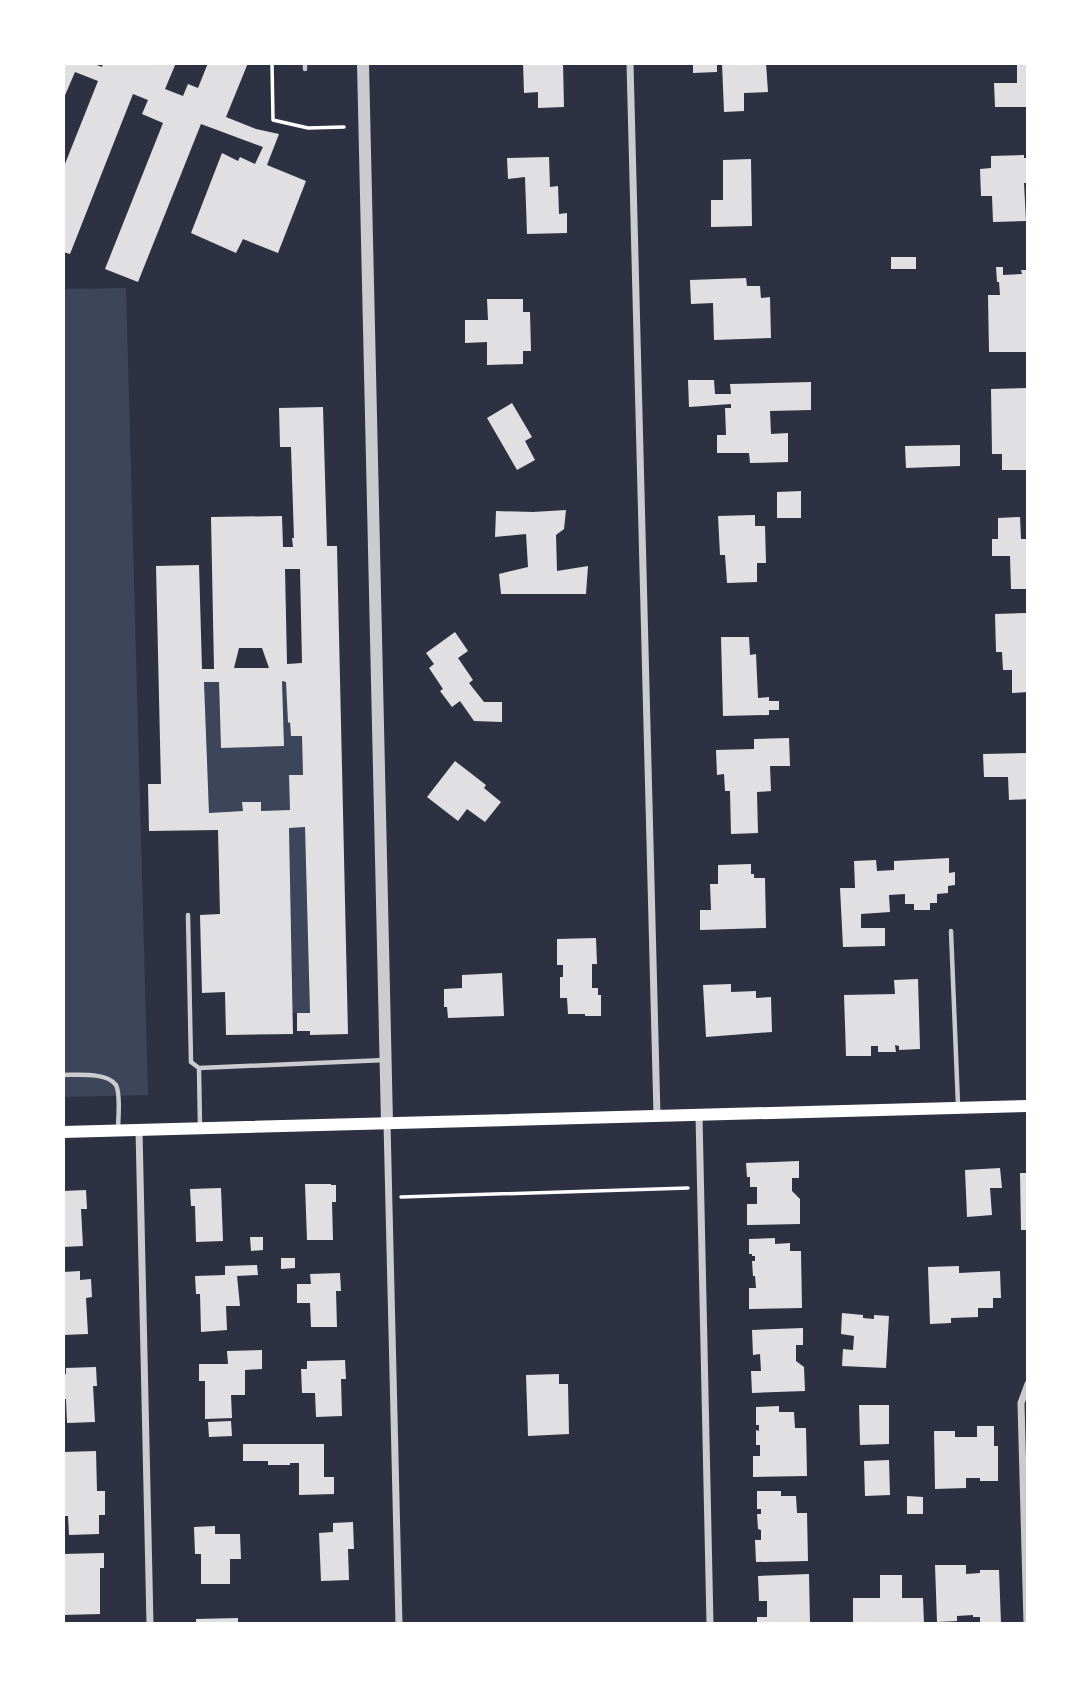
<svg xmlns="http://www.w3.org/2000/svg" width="1091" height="1687" font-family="'Space Grotesk',sans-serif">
<rect width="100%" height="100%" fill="#2d3142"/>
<path fill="#3c4559" d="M126,288l22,807 -85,2v-808z
M282,681l4,1 2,40h2l1,14h11l1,39h-14l1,35 -29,1 -1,-9h-17v9l-34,2 -5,-131h15l2,66 63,-2z
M305,827l5,186h-17l-4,-185z"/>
<path fill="#e0e0e3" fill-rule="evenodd" d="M63,63h29l10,4 1,-4h73l-11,26 18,7 5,-12 10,4 10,-25h40l-22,54 30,12 23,5 -12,31 39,16 -28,72 -35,-14 -7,14 -45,-20 31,-80 16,8 2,-4 15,7 8,-17 -62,-23 -63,158 -33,-13 58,-146 -21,-9 6,-14 -15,-6 -63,160 -7,-2v-83l35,-88 -23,-9 -12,28z
M523,63h40l1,44 -26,1v-16l-14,1z
M693,63h24v9l-24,1z
M722,63h44l2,29 -24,1v18l-20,1z
M1017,63h11v44h-33l-1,-24h23z
M1024,155v3h4v25h-4l2,38 -33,1 -1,-26h-11l-1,-27 11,-1v-12z
M549,157l1,30 8,-1 1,28 8,-1v20l-40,1 -2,-57 -17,2 -1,-21z
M751,159l1,67 -41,1v-27h12v-40z
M891,257h25v12h-25z
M996,267h7v8l19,-1 -1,-4h7v82h-39l-1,-57h12l-1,-13h-2z
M746,278l1,8h13l1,12 9,-1 1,41 -57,2 -1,-37 -22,1 -1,-24z
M487,299h36v13h7l1,39h-8v13l-36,1v-23l-22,1v-23h23z
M688,380h26l1,14h16l-1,-10 81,-2v28l-41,1 1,23 17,-1v29l-38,1 -1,-10h-32v-18h9l-1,-27h6v-4l-42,3z
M1028,388v82h-26v-16h-10l-1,-65z
M512,403l20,34 -7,4 10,19 -18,10 -30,-52z
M323,407l4,139h10l11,488 -38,1v-4h-13v-18h13l-5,-186 -16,1 4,206 -67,1 -1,-43 -23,1 -2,-78 20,-1 -2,-84 -69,1 -1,-47h13l-5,-218 43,-1 3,104h12l-3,-152 71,-1 1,31h10l-1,-9h2l-3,-91h-11l-1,-39zM285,569h15l2,94 -15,1zM239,648h23l7,20h-35zM282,681l4,1 2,41 2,-1 1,14h11l1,39h-14l1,35 -29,1v-9h-19l1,9 -34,2 -5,-131h15l2,66 63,-2z
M960,445v21l-54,2 -1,-22z
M801,491v27h-24v-26z
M566,510l-2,19 -8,6 1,36 31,-5 -2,28h-85l-2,-20 29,-7 -2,-33 -31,3 1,-26 37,1z
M755,515v11h10l1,37h-9v19l-30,1 -2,-28h-5l-2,-39z
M1020,517l1,22h7v50h-17l-1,-33h-18v-17h6v-21z
M1028,613v79l-16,1v-23h-9l-1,-18h-6l-1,-38z
M455,632l13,19 -10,7 15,22 -4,3 15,19h18v20l-28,-1 -14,-20 -8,6 -12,-16 3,-2 -14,-21 5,-4 -8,-11z
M721,637h28l1,18 6,-1 2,44 11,-1v4h10v9h-10v5l-46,1z
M789,738l1,28h-20l1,25 -14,1 1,41 -27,1 -1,-43h-5l-1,-17 -7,1 -1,-25 38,-1v-10z
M1028,753v46l-19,1 -1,-23h-24l-1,-23z
M455,761l31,24 -2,3 17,14 -16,20 -18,-13 -9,12 -31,-24z
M949,858v15l6,-1v13l-7,1v7l-11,1v9h-7v7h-16v-6h-9v-10l-16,1 1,17 -29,2v14h24v18l-42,1 -3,-59h15l-1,-27 22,-1 1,11 17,-1v-9z
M751,864v10h3v4h11l1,50 -66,2v-20h11l-1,-26h8v-19z
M596,938l1,26h-5v24h6v7h3v21h-16v-2h-17l-1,-16h-7v-21h3v-12h-6v-26z
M502,973l2,43 -56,2 -1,-11h-3v-18l18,-1v-13z
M918,979l2,70 -21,1v-4l-4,-1 1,7h-18v-6h-7v10h-25l-2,-61 51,-1 -1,-14z
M731,984v8l25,-1v7l15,-1 1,35 -66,5 -3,-52z
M799,1161v17h-7v13l8,8v25l-53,1v-21h10v-17h-7v-10h-3l-1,-14z
M1000,1168l2,20h-12l2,27 -25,2 -2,-47z
M1020,1173h8v57h-7z
M305,1184h26v1h5v17h-4l1,38h-26z
M221,1188l2,53 -27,1 -1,-36h-4l-1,-17z
M86,1190l1,19h-6l2,37 -20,1v-56z
M250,1237h13v13l-12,1z
M775,1238v6l15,-1v8h11l1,57 -53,1v-21h7l-1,-12h-2l-1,-15h3v-5h-3v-2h-3v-15z
M281,1258h14v10l-14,1z
M257,1265l1,10 -21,1 3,30h-14l1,24 -26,2 -1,-38h-4l-1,-18 30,-1v-9z
M959,1266v7l41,-2 1,27h-8v10h-15v9l-27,1v5l-21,1 -2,-57z
M80,1271v9l11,-1 1,18 -6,1 2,36 -25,1v-63z
M340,1273l1,18h-5l1,36h-26l-1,-24h-13v-19h14l-1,-10z
M842,1313l21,2v3l11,1v-4l15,1 -3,52 -44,-2 1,-17 10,1 1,-14 -13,-2z
M803,1328v17h-7v16l8,6 1,24 -53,2 -1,-22h10l-1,-17 -7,1 -1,-25z
M262,1350v19l-17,1v25h-14l1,23 -27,1v-38h-6v-17h29l-1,-13z
M345,1360l1,19h-5l1,37 -26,1 -1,-24h-13l-1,-24h6v-8z
M96,1367l1,19h-4l2,36 -28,1 -1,-24h-3v-25h3v-6z
M559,1374v10h9l1,50 -41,2 -2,-61z
M859,1405h30v39l-29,1z
M779,1406v6h15l1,16h11l1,48 -54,1v-21h7v-11h-4v-15l3,1v-6h-3v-18z
M231,1421l1,15 -23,1 -1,-15z
M977,1426h17v20h4v35h-18v-3h-14v10l-31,1 -1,-58h21v6h22z
M243,1444h81v33h10v17l-35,1v-32h-9v2h-22v-4h-25z
M96,1451l1,40h8v24h-6v19l-30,1 -1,-19h-5v-64z
M889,1460l1,35 -25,1 -1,-35z
M757,1491h24v5h15l1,17h10l1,48 -52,1 -1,-22h6v-10l-3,-1 -1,-15h4v-5h-4z
M907,1496l16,1v17h-16z
M353,1522l1,27h-6l1,31 -28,1 -2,-48 14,-1v-9z
M215,1526v8h25l1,25h-11v25h-29v-30h-6l-1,-27z
M104,1553v15h-4v46l-37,1v-61z
M935,1565h31v9l14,-1v-3h19l2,54h-16v-2h-5v-5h-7v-2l-16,1v5l-20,1z
M809,1574l1,50h-53v-7h10v-16h-8l-1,-25z
M880,1575h22v23h21l1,26h-71v-26h27z
M238,1618v6h-42v-5z"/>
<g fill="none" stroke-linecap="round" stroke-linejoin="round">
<path stroke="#fff" stroke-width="3.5" d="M272,63l1,57 35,8 36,-1
M401,1197l287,-9"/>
<path stroke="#caccd0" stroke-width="4.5" d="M305,63v6
M188,915l3,147 8,6 186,-8
M951,931l7,174
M199,1068l1,59
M63,1075c14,0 44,-3 53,10 5,9 2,34 2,45"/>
<path stroke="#caccd0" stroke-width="7" d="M630,63l27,1053
M699,1115l11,509
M387,1123l12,501
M139,1130l11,494
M1027,1624l-6,-221 7,-19"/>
<path stroke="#caccd0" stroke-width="12" d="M363,63l24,1060"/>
<path stroke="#fff" stroke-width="12" d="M63,1132l965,-26"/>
</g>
<rect width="1091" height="1687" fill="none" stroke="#ffffff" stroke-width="130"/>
</svg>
